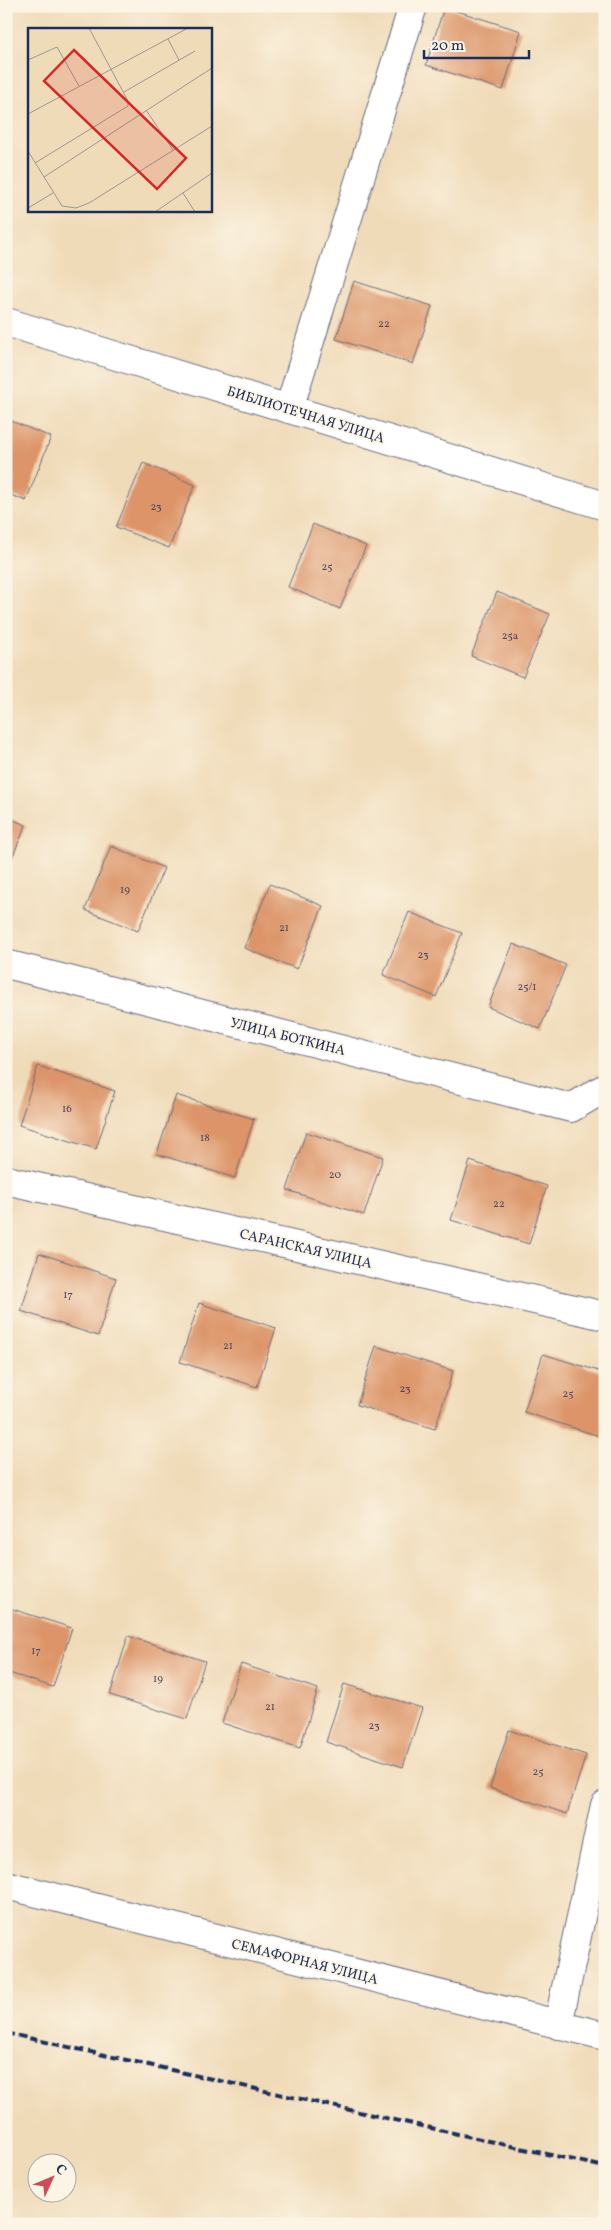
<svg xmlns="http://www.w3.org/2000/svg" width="611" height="2230" font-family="Vollkorn,serif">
<rect width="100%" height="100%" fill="#fcf5e5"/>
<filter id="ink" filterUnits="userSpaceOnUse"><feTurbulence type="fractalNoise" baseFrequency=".02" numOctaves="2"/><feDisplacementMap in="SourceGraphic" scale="10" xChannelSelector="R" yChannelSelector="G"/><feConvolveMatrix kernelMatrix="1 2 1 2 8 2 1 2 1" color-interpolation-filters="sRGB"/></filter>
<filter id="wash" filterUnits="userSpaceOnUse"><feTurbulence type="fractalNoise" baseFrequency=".0096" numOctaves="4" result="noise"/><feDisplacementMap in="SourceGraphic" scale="20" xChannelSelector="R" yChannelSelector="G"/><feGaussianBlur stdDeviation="1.12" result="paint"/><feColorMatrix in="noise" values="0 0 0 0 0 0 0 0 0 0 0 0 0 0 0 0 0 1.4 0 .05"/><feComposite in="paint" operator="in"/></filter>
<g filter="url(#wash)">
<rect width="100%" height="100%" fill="#f0dbb9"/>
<g id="blocks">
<path fill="#dc9468" d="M444,7l77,24 -18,59 -77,-25z
M354,281l78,25 -19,58 -77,-25z
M6,419l45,18 -25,64 -20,-8z
M143,463l52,22 -26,63 -53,-21z
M313,524l53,22 -26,63 -52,-22z
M497,592l53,22 -27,63 -52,-21z
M6,817l20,8 -20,47z
M111,846l53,22 -26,63 -53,-21z
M270,884l53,22 -26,63 -53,-21z
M409,912l53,21 -26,64 -53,-22z
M513,944l53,21 -26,64 -52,-22z
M38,1066l77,25 -19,58 -77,-24z
M176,1095l78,24 -19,59 -78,-24z
M306,1132l77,25 -19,58 -77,-25z
M470,1161l77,25 -18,58 -78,-24z
M39,1253l77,25 -18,58 -77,-25z
M199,1303l77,25 -19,59 -77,-25z
M376,1346l77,25 -18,58 -78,-24z
M543,1354l62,19v54l-3,10 -78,-25z
M6,1607l66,21 -19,59 -47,-15z
M128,1636l77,25 -18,58 -77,-24z
M241,1664l77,25 -18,59 -78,-25z
M344,1684l78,24 -19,59 -77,-25z
M509,1730l77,25 -19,59 -77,-26z"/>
</g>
</g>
<g filter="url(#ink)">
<use href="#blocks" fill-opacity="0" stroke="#666b7e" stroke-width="1"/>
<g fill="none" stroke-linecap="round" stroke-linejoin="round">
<g stroke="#666b7e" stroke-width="30">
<path id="street" d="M289,409l124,-403
M6,964l565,144 34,-20
M6,1180l599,136
M6,1885l599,151
M558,2025l47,-220"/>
</g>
<g stroke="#666b7e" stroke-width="30">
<path id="secondary" d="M6,322l599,184"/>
</g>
<use href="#street" stroke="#fff" stroke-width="28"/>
<use href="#secondary" stroke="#fff" stroke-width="28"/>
<path stroke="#1b2f5e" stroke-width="4" stroke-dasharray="8 4" stroke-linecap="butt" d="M6,2033l599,134"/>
</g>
</g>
<g text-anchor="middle" stroke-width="4" stroke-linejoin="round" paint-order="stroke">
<g font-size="11" fill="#4b4860">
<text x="384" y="327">22</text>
<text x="156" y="510">23</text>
<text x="327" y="570">25</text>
<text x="510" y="639">25а</text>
<text x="125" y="893">19</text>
<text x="284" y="931">21</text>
<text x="423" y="958">23</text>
<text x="527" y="990">25/1</text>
<text x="67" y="1112">16</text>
<text x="205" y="1141">18</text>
<text x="335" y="1178">20</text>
<text x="499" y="1207">22</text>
<text x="68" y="1298">17</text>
<text x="228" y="1349">21</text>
<text x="405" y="1392">23</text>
<text x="568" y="1397">25</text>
<text x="36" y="1654">17</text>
<text x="158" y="1682">19</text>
<text x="270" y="1710">21</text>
<text x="374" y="1729">23</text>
<text x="538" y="1775">25</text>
</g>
<g font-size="14" fill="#1b2f5e" stroke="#fcf5e5">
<text transform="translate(306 414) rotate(17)" y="5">БИБЛИОТЕЧНАЯ УЛИЦА</text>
<text transform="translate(288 1036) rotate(14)" y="5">УЛИЦА БОТКИНА</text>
<text transform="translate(306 1248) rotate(13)" y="5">САРАНСКАЯ УЛИЦА</text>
<text transform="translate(305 1961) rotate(14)" y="5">СЕМАФОРНАЯ УЛИЦА</text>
</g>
</g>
<g transform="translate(28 28)">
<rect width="184" height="184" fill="#f0dbb9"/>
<path fill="none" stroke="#9b9695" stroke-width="1" d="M140,11l11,21M0,32l29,-13 22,39M96,64l71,-41M118,82l27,40M0,86l160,-86M0,123l34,55 14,2 13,-5 123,-77M7,135l93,-57v-5l-39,-73M16,149l168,-109M155,165l12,19M0,180l25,-15M127,184l57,-39"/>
<path fill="#d62828" fill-opacity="0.15" stroke="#d62828" stroke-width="2.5" d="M46,22l112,108 -29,31 -113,-108z"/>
<rect width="184" height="184" fill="none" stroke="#1b2f5e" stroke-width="2.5"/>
</g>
<rect width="611" height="2230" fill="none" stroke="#fcf5e5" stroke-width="25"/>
<g transform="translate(52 2178) rotate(46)"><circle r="24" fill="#fcf5e5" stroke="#a2a6af"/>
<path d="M0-4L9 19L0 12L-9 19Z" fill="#d1495b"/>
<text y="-8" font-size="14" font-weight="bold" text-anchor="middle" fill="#1b2f5e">С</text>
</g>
<path d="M424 50v8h105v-8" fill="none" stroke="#1b2f5e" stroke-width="2.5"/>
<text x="431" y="50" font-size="15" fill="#1b2f5e" stroke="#fcf5e5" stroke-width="4" paint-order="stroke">20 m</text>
</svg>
